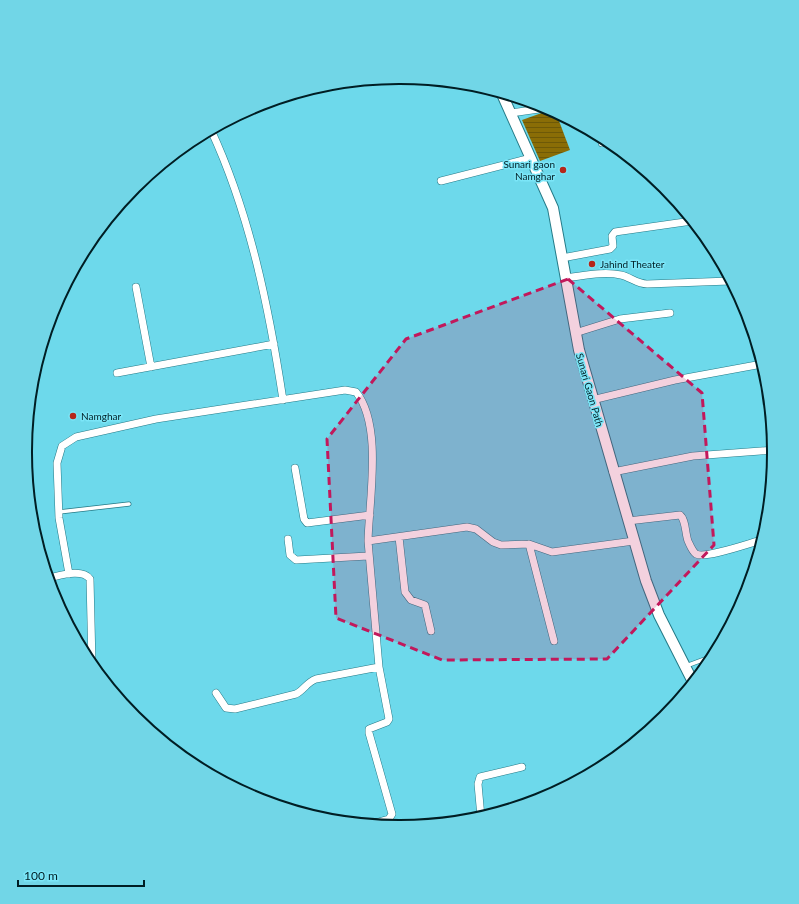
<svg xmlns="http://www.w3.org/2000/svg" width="799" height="904" font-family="Lato,sans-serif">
<defs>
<pattern id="water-rules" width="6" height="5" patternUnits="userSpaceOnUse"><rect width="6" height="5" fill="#8a6d06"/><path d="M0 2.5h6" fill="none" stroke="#6e5907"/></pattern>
</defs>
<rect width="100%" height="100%" fill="#6dd9eb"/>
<path fill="url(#water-rules)" d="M550,110l6,3 14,37 -30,11 -18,-41z"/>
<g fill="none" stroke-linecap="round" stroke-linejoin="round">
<g stroke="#247a87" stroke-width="5">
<path id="lane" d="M59,512l70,-8
M686,666l27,-10"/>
</g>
<g stroke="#247a87" stroke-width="8">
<path id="street" d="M511,113l35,-5
M211,130c39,84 58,178 72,270
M601,137l1,6
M441,181l90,-23
M562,258l48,-9 3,-3 -1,-10 3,-4 77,-11
M565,278c18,-2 38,-7 56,-3 9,2 16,9 26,9l83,-3
M136,287l15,80
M575,333l45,-14 50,-6
M117,373l157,-29
M592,400l83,-20 87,-16
M295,468l9,51 3,4 63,-8
M613,472l80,-16 81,-6
M628,521l52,-6c6,5 5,18 8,26 2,4 4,10 8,13 10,5 54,-11 66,-14
M399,537l6,55 6,8 14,5 6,26
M288,539l2,16 6,5 72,-4
M368,541l11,126 10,52 -2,3 -18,7v4l23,81 -3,5 -18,5
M529,544l25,97
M69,574l-10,-56 -2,-55 5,-17 14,-9 80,-18 189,-29 11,2c27,33 13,109 12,149l99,-14 9,2 17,13 8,3 28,-1 23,8 82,-11
M48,578c11,-2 34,-10 42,1l2,85
M216,693l10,15 9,1 61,-15c8,-4 11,-12 20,-15l63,-12
M481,817l-3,-33 2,-7 42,-10"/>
</g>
<g stroke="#247a87" stroke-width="12">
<path id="secondary" d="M502,94l51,114 26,142 67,231 13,34 34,67"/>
</g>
<use href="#lane" stroke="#fff" stroke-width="3.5"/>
<use href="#street" stroke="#fff" stroke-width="7"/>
<use href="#secondary" stroke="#fff" stroke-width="10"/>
</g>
<path fill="#c2185b" fill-opacity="0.2" stroke="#c2185b" stroke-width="3" stroke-dasharray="8 5" stroke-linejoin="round" d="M568,279l134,114 12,152 -107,114 -165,1 -106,-42 -9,-179 79,-100z"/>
<g fill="#b5261a" stroke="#7be6f8" stroke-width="1.5">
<circle cx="563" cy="170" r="4"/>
<circle cx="592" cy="264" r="4"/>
<circle cx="73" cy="416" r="4"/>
</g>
<g text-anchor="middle" stroke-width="3" stroke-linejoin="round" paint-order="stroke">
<g font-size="10" fill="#001e24" stroke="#7be6f8" text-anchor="start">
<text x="555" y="168" text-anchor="end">Sunari gaon<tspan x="555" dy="12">Namghar</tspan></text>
<text x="600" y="268">Jahind Theater</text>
<text x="81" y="420">Namghar</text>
</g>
<g font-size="10" fill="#001e24" stroke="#7be6f8">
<text transform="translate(590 390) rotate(74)" y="4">Sunari Gaon Path</text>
</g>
</g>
<path d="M0 0H799V904H0ZM399 84H400A367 367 0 0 1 767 451V453A367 367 0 0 1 400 820H399A367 367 0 0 1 32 453V451A367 367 0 0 1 399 84Z" fill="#71d6e7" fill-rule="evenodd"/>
<path fill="none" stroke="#001e24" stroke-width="2" d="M399 84H400A367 367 0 0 1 767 451V453A367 367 0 0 1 400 820H399A367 367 0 0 1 32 453V451A367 367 0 0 1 399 84Z"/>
<path d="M18 880v6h126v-6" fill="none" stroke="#001e24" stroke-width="2"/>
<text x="24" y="880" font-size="12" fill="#001e24" stroke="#7be6f8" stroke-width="3" paint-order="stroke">100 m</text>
</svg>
